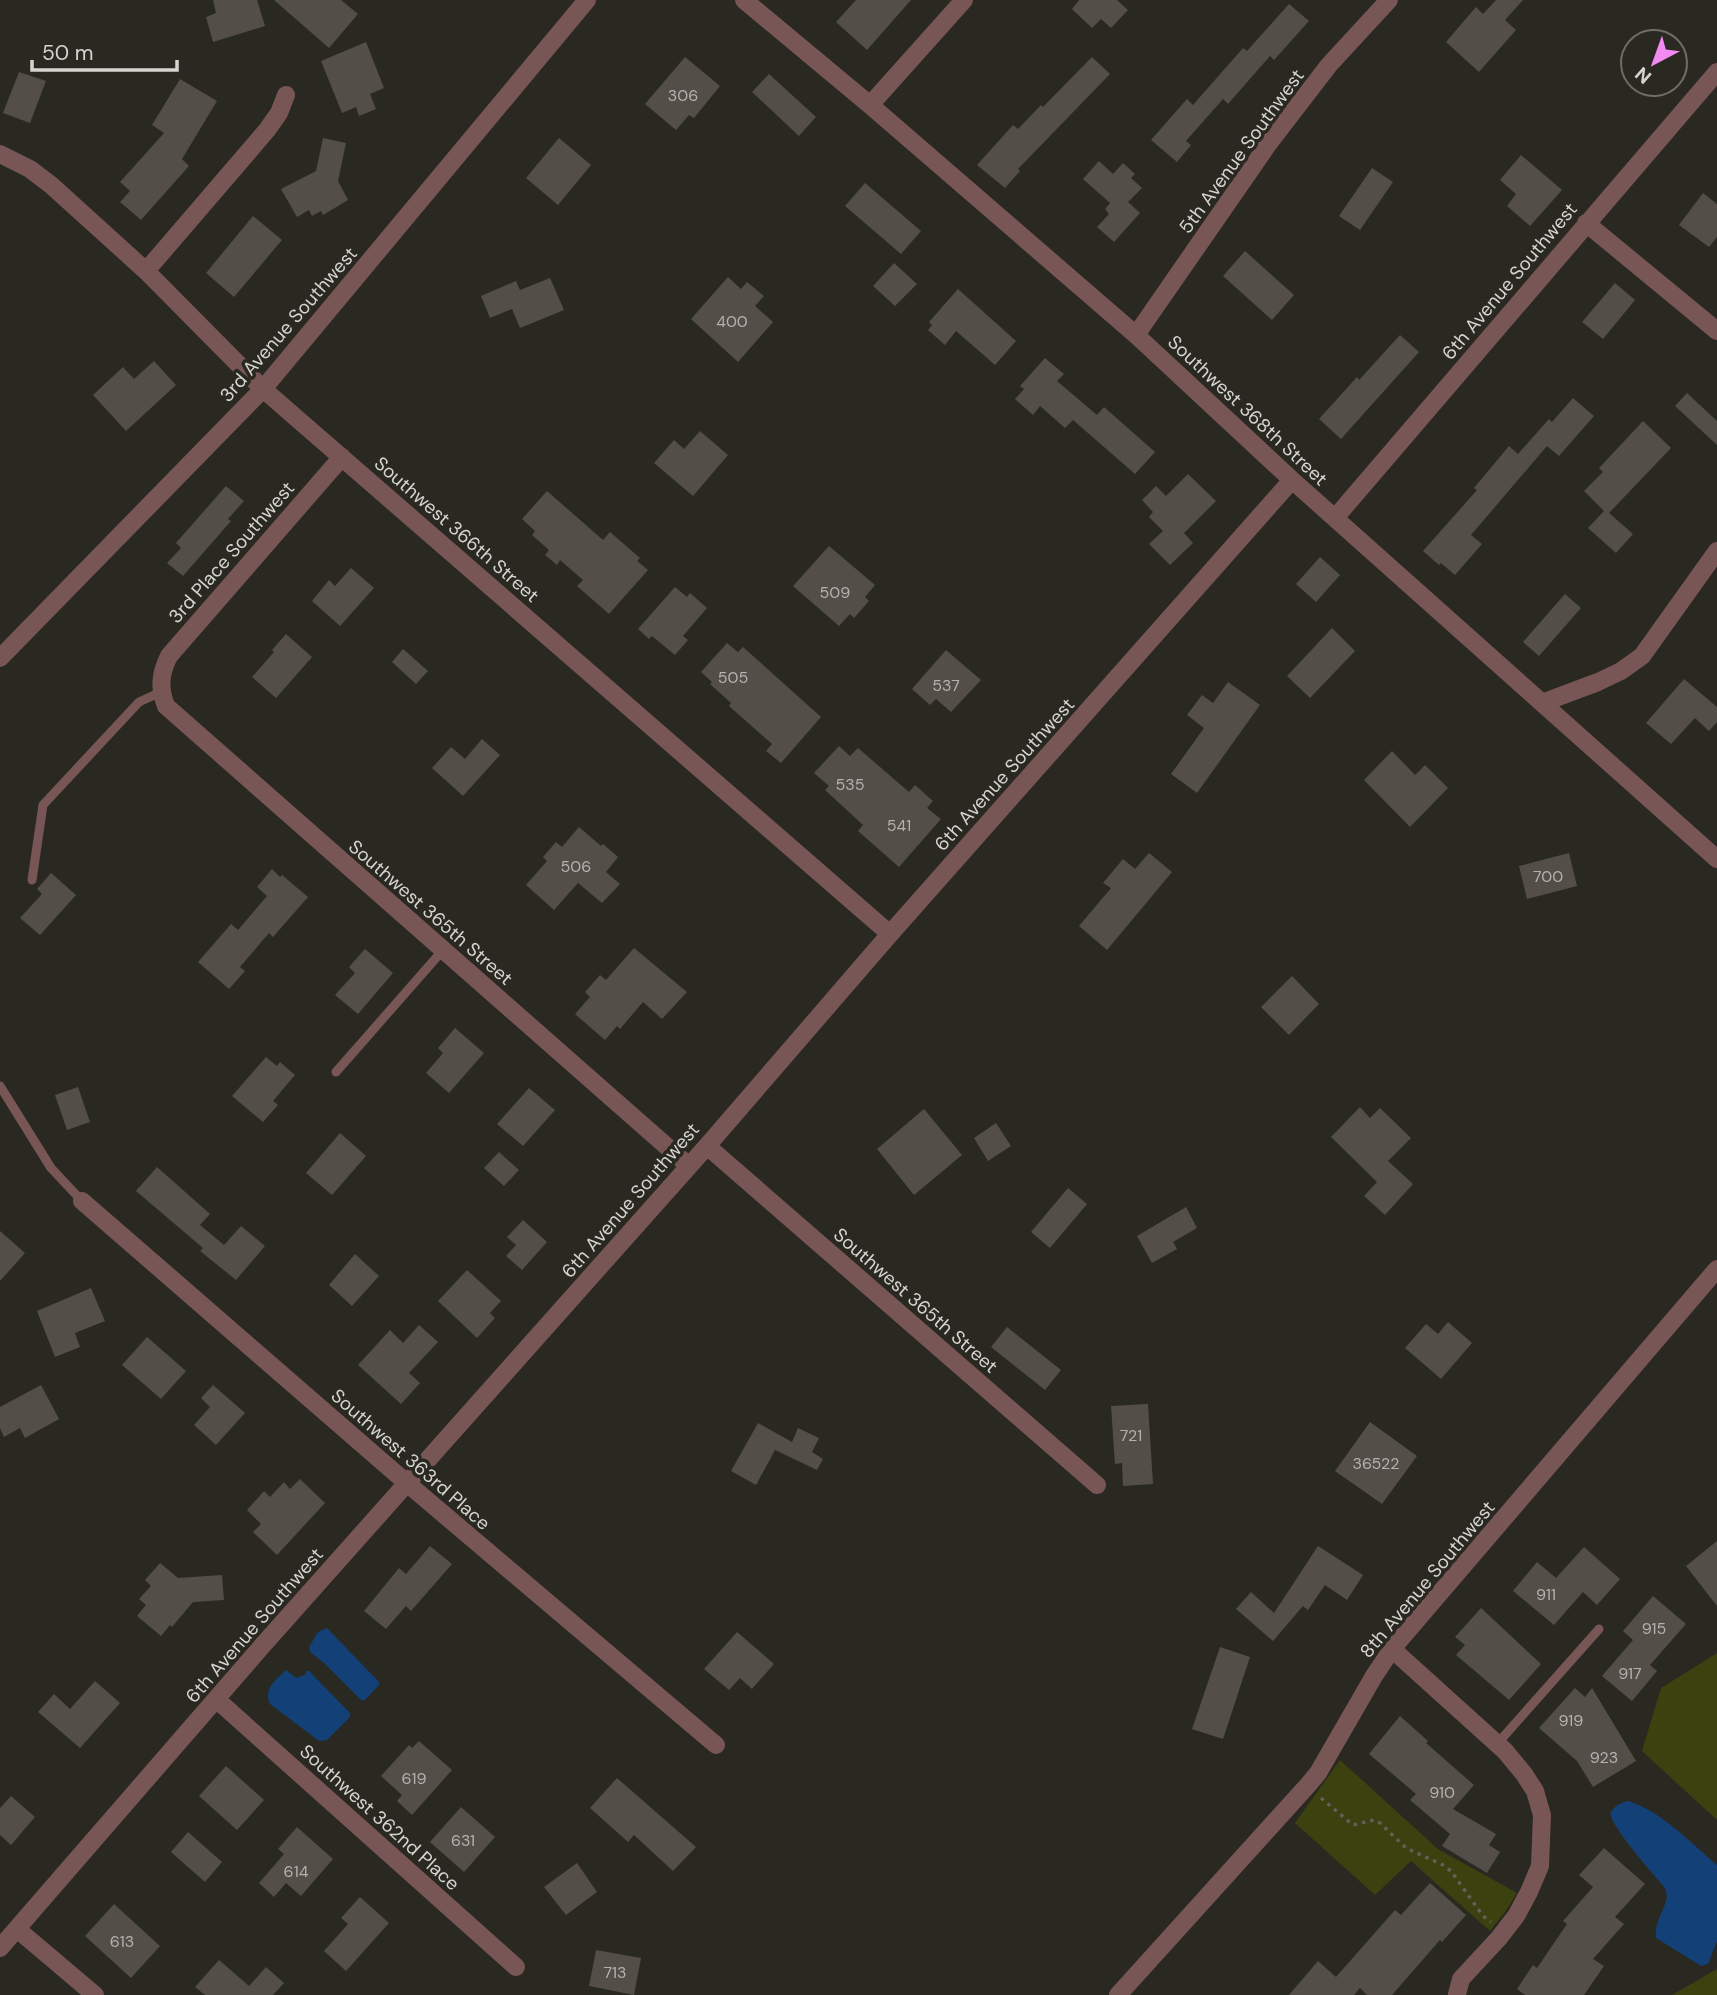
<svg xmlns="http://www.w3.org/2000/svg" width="1717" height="1995" font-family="'DM Sans',sans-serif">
<rect width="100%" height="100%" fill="#2a2921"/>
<path fill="#3b410f" d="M1717,1653v167l-75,-69 19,-63z
M1340,1760l98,89 79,44 -12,19 -15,19 -79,-70 -36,34 -80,-72z
M1717,1969v26h-45z"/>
<path fill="#124077" d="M327,1628l52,54v3l-14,15h-4l-37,-37 -14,-11 -1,-5 9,-15z
M286,1670l10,8 9,-3 1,-4h3l41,42v4l-23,23 -8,1 -49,-37c-7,-16 6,-24 16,-34z
M1628,1801c32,9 64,43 89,64v76l-9,23 -7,2 -45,-28c-2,-16 8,-26 11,-41l-2,-9c-14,-17 -49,-55 -55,-74 4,-8 9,-11 18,-13z"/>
<path fill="#534e47" d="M213,0h44l8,26 -52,16 -7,-25 10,-4z
M274,0h67l17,14 -29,34z
M856,0h55l-44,50 -31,-28z
M1079,0h38l11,10 -17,18 -10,-9 -9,9 -20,-19z
M1496,0h27l-18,20 11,10 -37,42 -33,-30 30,-35 7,7z
M1289,4l20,17 -35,39 -4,-4 -42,48 -5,-5 -37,42 5,4 -14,17 -26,-22 36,-41 6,6 50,-57 4,3z
M366,42l18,46 -14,6 6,15 -17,7 -3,-9 -14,6 -21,-52z
M685,57l35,29 -26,32 -5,-3 -13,15 -31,-26z
M1092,57l18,17 -92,95 2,2 -15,17 -28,-23 36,-40 5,4 23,-24 2,2z
M19,72l27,9 -16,42 -27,-10z
M769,74l47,43 -17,19 -47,-44z
M180,79l37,22 -35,58 7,7 -48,54 -21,-18 10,-11 -10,-9 44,-49 -12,-8z
M323,138l23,5 -8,38 10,19 -25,15 -2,-4 -9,5 -3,-6 -12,7 -16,-28 35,-18z
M559,138l32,27 -33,40 -32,-27z
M1521,155l41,35 -32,36 -23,-20 9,-12 -16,-14z
M1099,161l14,13 10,-11 12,11 -4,4 11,10 -14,14 12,11 -26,29 -17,-15 12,-13 -4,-5 5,-6 -27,-24z
M1372,168l21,14 -33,48 -21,-14z
M865,183l56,48 -20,23 -56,-48z
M1703,193l14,11v33l-8,10 -30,-22z
M253,216l29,24 -48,57 -28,-24z
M1245,251l49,44 -22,25 -49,-44z
M894,263l23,21 -22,22 -22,-20z
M728,277l13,12 6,-7 17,14 -9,10 18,16 -35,40 -47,-43z
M550,278l14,32 -44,18 -8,-19 -22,9 -9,-22 35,-15 4,9z
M1615,283l20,17 -32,39 -21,-17z
M958,289l58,52 -21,24 -39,-34 -11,14 -17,-15 4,-5 -3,-3z
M1400,335l19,17 -78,87 -22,-20 38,-42 2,3z
M1045,358l19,16 -7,7 40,34 7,-8 51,45 -20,22 -62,-54 -8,8 -25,-22 -7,9 -18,-16 9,-10 -4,-3z
M154,361l22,24 -50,46 -33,-36 30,-28 11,12z
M1687,393l30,28v24l-42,-39z
M1573,398l21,18 -35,40 -12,-10 -76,89 11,9 -27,31 -14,-12 -2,2 -16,-14 54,-61 -3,-2 35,-42 9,8 31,-35 3,3z
M1643,421l28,27 -62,65 24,21 -17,19 -28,-25 16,-17 -20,-20 19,-19 -4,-4z
M700,431l28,24 -35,41 -39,-33 20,-23 10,9z
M1188,474l28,27 -32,32 9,10 -23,22 -21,-21 14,-13 -14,-14 4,-5 -11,-12 14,-14 10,10z
M226,486l18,15 -16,18 3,2 -48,55 -16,-13 14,-15 -5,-5z
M547,491l56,49 7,-8 30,26 -3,3 11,9 -39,44 -32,-28 6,-6 -23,-20 -3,5 -12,-10 4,-5 -17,-15 3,-4 -13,-12z
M829,546l46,39 -10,12 4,4 -15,17 -4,-4 -11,12 -46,-40z
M1320,557l20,18 -24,27 -20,-18z
M351,568l23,20 -34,38 -28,-25 17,-21 6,6z
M675,587l12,10 3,-4 17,15 -24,28 5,4 -13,15 -23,-19 -3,3 -11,-10z
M1565,594l16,14 -42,48 -16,-14z
M1332,628l23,23 -45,47 -23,-22z
M286,634l26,23 -36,41 -24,-21 22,-25 -2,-2z
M727,643l11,9 5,-5 78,70 -40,46 -15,-12 6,-7 -43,-38 2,-3 -21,-19 2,-2 -11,-10z
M403,649l25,22 -12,13 -24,-22z
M946,650l35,30 -30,32 -15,-13 -6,6 -18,-16z
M1684,679l33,28v15l-8,9 -14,-13 -24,26 -25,-21z
M1228,682l32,23 -63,88 -26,-19 33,-46 -17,-13 15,-20 11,8z
M482,739l18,16 -37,41 -31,-28 19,-21 14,12z
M839,746l11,10 8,-8 51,44 6,-7 18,16 -6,7 14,11 -42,48 -41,-36 5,-6 -38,-35 4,-4 -15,-13z
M1392,751l23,24 10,-10 23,23 -38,39 -46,-47z
M579,827l22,19 2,-2 15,13 -12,15 14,12 -18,19 -24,-20 -24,27 -28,-25 21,-24 -4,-4 13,-15 6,5z
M1149,853l23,19 -65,78 -28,-24 32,-38 -8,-5 20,-24 12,10z
M1569,853l8,33 -50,13 -8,-33z
M272,869l8,8 2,-2 26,22 -35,40 -4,-4 -29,34 5,4 -16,18 -31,-27 33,-38 7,6 29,-34 -10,-9z
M51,873l25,22 -36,40 -20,-17 22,-24 -5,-5z
M634,948l53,44 -25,27 -19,-17 -23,27 -3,-3 -12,14 -30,-26 15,-17 -5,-5 15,-17 6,5z
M365,949l28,24 -35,41 -23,-19 20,-22 -6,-6z
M1292,976l27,28 -30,31 -28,-28z
M455,1028l29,25 -35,40 -23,-20 17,-20 -5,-5z
M266,1057l11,9 3,-4 15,13 -22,26 5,4 -15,17 -31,-26z
M78,1087l12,35 -23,8 -12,-35z
M529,1088l26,22 -32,36 -26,-22z
M1360,1107l10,11 10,-10 31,30 -23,23 25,23 -28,31 -21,-19 13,-14 -46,-45z
M924,1109l38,46 -48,40 -37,-46z
M996,1123l15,23 -23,15 -14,-23z
M340,1133l26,23 -34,39 -26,-22z
M499,1152l20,18 -15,16 -20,-18z
M157,1167l53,47 -10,11 24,20 17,-19 24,20 -29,34 -36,-29 3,-3 -67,-57z
M1068,1188l19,16 -37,44 -19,-16z
M1186,1207l11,21 -24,14 4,7 -25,14 -15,-27z
M523,1220l24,22 -25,28 -16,-14 10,-11 -9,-8z
M0,1231l25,22 -25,28z
M355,1254l24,22 -27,30 -23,-21z
M467,1270l34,31 -11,12 5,5 -18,20 -39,-37z
M91,1288l14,33 -30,12 5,14 -25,10 -18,-46z
M1448,1322l24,21 -31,36 -36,-31 21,-24 12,10z
M419,1325l19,17 -29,31 11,10 -19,21 -43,-39 32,-35 13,13z
M1007,1327l54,43 -16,20 -54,-43z
M147,1337l39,34 -25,28 -39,-34z
M41,1385l18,34 -34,19 -5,-10 -16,9 -4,-9v-21z
M213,1385l32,28 -29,32 -22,-20 16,-18 -9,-9z
M1148,1404l5,80 -30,2 -1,-23 -7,1 -4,-58z
M1370,1422l47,34 -35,48 -47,-33z
M758,1423l34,19 6,-14 21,10 -7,14 11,7 -6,11 -42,-20 -19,35 -25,-14z
M300,1479l25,24 -48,52 -24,-23 8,-8 -14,-14 17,-19 6,6 14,-15 6,7z
M1717,1541v65l-31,-40z
M430,1546l22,18 -41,47 -5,-5 -20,23 -22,-18 35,-43 7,6z
M1318,1546l45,29 -16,25 -22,-15 -17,25 -5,-4 -30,35 -37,-32 15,-17 23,21z
M1584,1547l36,32 -23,26 -14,-13 -29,33 -41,-34 24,-29 19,16z
M160,1563l18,15 44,-3 2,25 -31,2 -21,25 -2,-2 -9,11 -24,-20 9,-11 -7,-6 12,-13 -6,-6z
M1653,1596l33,28 -36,41 7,6 -25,30 -30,-25 31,-36 -10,-9z
M1481,1608l60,56 -32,36 -53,-45 9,-10 -10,-8z
M737,1632l37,32 -22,25 -12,-11 -11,12 -25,-21z
M1220,1647l30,10 -27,82 -31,-10z
M95,1681l25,22 -40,45 -42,-36 16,-18 16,15z
M1575,1688l10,9 7,-9 44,73 -43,26 -16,-26 -38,-33z
M1400,1716l28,25 -2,2 48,42 -21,24 43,25 -7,11 11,7 -13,21 -45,-27 8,-12 -40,-34 6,-6 -47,-40z
M419,1741l33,29 -40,45 -15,-14 5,-6 -21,-19 28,-31 3,3z
M226,1766l38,34 -27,30 -38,-34z
M617,1778l79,69 -23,24 -39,-36 -6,7 -38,-34z
M11,1796l24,21 -24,28 -11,-10v-27z
M461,1807l34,30 -31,35 -34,-30z
M297,1827l36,32 -32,37 -15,-13 -12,14 -15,-14 25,-29 -6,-5z
M188,1832l34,30 -17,20 -34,-30z
M1604,1848l41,36 -30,33 9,7 -31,35 11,7 -20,29h-59l-8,-6 16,-24 4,3 30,-44 -4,-3 30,-34 -14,-12z
M577,1863l20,29 -31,23 -22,-28z
M1430,1883l36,32 -24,27 -2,-2 -48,55h-25l-7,-7 -6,7h-65l29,-34 18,16 59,-67 6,5z
M360,1897l29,26 -43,48 -22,-20 24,-27 -7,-6z
M114,1904l46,42 -29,32 -46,-42z
M596,1950l45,8 -7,37 -45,-9z
M219,1960l30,26 17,-19 18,16 -11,12h-68l-10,-8z"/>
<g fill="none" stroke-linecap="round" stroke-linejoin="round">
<path stroke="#616059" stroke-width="3.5" stroke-dasharray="3.5 5" stroke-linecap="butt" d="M1321,1798l32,27 21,-5 6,3 26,25 37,17 8,6 32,45 8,6"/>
<path stroke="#795656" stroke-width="9" d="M32,880l11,-75 96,-103 22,-10
M336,1072l107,-122
M0,1086l51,82 31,33
M1497,1744l102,-115"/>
<path stroke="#795656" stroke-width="18" d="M744,0l126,105 266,230 156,145 425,379
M870,105l94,-105
M0,154l30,15 21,16 95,86 117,118 627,545
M1586,223l131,108
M146,271l121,-141 12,-17 7,-18
M1136,335l133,-192 60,-78 60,-65
M342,457l-173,199c-9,18 -10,32 -3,50l523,460
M1335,518l382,-446
M0,658l263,-269 324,-389
M1542,703l56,-21 23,-11 21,-15 75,-105
M707,1146l390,339
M82,1201l326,283 308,261
M1392,1649l113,102 19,23 11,17 7,24 -2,51 -11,26 -13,24 -17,22 -38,41 -4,15
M216,1699l300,268
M17,1929l78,66
M0,1948l262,-302 445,-500 183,-212 402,-454
M1118,1995l190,-210 10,-12 56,-97 18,-27 325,-380"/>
</g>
<g text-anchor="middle" stroke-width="7" stroke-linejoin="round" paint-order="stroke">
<g font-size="16" fill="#b4b2ae">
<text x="683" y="101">306</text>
<text x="732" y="327">400</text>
<text x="835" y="598">509</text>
<text x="733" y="683">505</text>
<text x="946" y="691">537</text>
<text x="850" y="790">535</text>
<text x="899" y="831">541</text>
<text x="576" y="872">506</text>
<text x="1548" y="882">700</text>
<text x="1131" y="1441">721</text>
<text x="1376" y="1469">36522</text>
<text x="1546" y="1600">911</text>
<text x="1654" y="1634">915</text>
<text x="1630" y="1679">917</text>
<text x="1571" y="1726">919</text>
<text x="1604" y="1763">923</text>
<text x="414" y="1784">619</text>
<text x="1442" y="1798">910</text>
<text x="463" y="1846">631</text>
<text x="296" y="1877">614</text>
<text x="122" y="1947">613</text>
<text x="615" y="1978">713</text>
</g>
<g font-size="19" fill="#d5d4d0" stroke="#2a2921">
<text transform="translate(1241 151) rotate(-54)" y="7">5th Avenue Southwest</text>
<text transform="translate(1509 281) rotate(-50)" y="7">6th Avenue Southwest</text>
<text transform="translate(288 324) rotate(-49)" y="7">3rd Avenue Southwest</text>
<text transform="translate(1248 410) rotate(43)" y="7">Southwest 368th Street</text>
<text transform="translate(457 529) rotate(41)" y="7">Southwest 366th Street</text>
<text transform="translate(231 552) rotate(-49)" y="7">3rd Place Southwest</text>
<text transform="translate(1004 774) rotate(-48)" y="7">6th Avenue Southwest</text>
<text transform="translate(431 912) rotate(41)" y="7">Southwest 365th Street</text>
<text transform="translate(630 1200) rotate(-49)" y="7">6th Avenue Southwest</text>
<text transform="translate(916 1300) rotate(41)" y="7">Southwest 365th Street</text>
<text transform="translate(411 1459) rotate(41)" y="7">Southwest 363rd Place</text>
<text transform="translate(1427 1579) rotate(-50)" y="7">8th Avenue Southwest</text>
<text transform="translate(254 1625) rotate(-49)" y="7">6th Avenue Southwest</text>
<text transform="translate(380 1817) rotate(42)" y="7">Southwest 362nd Place</text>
</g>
</g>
<g transform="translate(1654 63) rotate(221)"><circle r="33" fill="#2a2921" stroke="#6e6d67" stroke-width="2"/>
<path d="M0-5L12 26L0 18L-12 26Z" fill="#f38af1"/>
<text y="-10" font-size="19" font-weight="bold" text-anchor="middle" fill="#d5d4d0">N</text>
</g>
<path d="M32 60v10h145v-10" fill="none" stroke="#d5d4d0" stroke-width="3.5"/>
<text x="42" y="60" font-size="21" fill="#d5d4d0" stroke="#2a2921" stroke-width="5" paint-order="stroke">50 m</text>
</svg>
